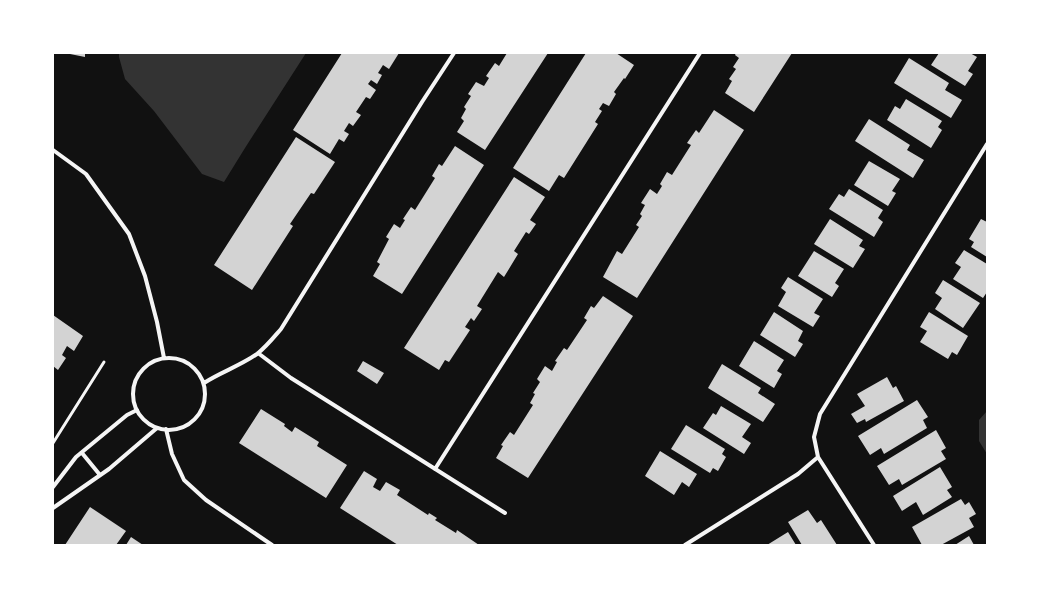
<svg xmlns="http://www.w3.org/2000/svg" width="1040" height="598" font-family="Bitter,serif">
<rect width="100%" height="100%" fill="#111"/>
<path fill="#333" d="M119,53h187l-61,95 -21,34 -22,-8 -48,-63 -29,-32 -6,-22z
M987,411v43l-8,-13v-21z"/>
<path fill="#d3d3d3" d="M65,53h20v4z
M342,53h57l-10,16 -6,-4 -5,8 4,2 -5,9 -6,-4 -3,4 8,6 -6,9 -4,-2 -10,15 5,3 -8,11 -4,-3 -5,8 5,3 -5,8 -5,-3 -9,15 -37,-24z
M507,53h41l-63,97 -28,-18 7,-11 -3,-3 5,-9 -2,-2 7,-11 -3,-2 8,-12 8,4 5,-8 -3,-2 9,-13 4,3z
M586,53h30l18,12 -9,14 -1,-1 -10,14 2,2 -7,12 -6,-3 -4,6 3,2 -7,11 3,2 -34,54 -5,-3 -10,16 -36,-23z
M736,53h56l-38,59 -29,-19 7,-12 -3,-2 7,-10 -3,-2 6,-9 -4,-3z
M939,53h31l7,4 -9,14 5,3 -8,12 -34,-21z
M909,58l40,25 -4,7 17,10 -11,18 -57,-35z
M906,99l36,22 -4,6 4,3 -11,18 -44,-28 8,-14 5,3z
M714,110l30,20 -107,168 -34,-21 14,-26 5,3 17,-27 -3,-2 6,-9 -2,-2 5,-9 -4,-2 9,-14 7,5 5,-8 -2,-2 7,-12 5,3 19,-30 -4,-2 9,-13 3,3z
M869,119l41,26 -3,5 17,10 -11,18 -58,-37z
M296,137l39,25 -21,32 -3,-1 -21,31 3,2 -41,64 -38,-25z
M455,146l29,19 -82,129 -29,-18 7,-12 -3,-2 12,-23 -3,-2 8,-13 6,4 5,-8 -2,-1 8,-12 4,3 20,-32 -3,-2 7,-12 3,2z
M869,161l31,18 -8,12 4,2 -8,13 -34,-21z
M514,177l31,20 -15,23 6,4 -7,10 -3,-2 -12,19 4,3 -14,23 -6,-5 -21,34 5,3 -8,12 -3,-3 -6,9 5,3 -21,32 -4,-2 -6,10 -35,-22z
M849,189l34,21 -5,8 5,4 -9,15 -45,-28 10,-15 5,3z
M830,219l33,21 -4,6 6,3 -12,19 -39,-24z
M981,219l6,3v35l-16,-10 3,-5 -5,-3z
M964,250l23,14v28l-4,6 -30,-19 8,-12 -6,-4z
M814,251l30,18 -9,14 4,3 -7,11 -34,-21z
M788,277l35,22 -9,14 6,3 -7,11 -35,-21 8,-14 -5,-4z
M943,280l37,23 -17,25 -28,-19 7,-11 -7,-5z
M603,296l30,20 -105,162 -32,-20 7,-12 -2,-1 9,-13 4,3 19,-30 -3,-2 5,-9 -2,-1 7,-11 -3,-3 8,-13 7,5 5,-9 -2,-1 9,-13 3,2 20,-30 -3,-2 7,-12 3,2z
M774,312l29,19 -5,10 5,3 -8,13 -35,-22z
M929,312l39,24 -11,19 -5,-3 -4,7 -28,-17 7,-11 -7,-4z
M53,315l30,21 -9,15 -7,-5 -5,9 4,3 -8,12 -5,-4z
M754,341l30,19 -7,11 5,3 -8,14 -35,-22z
M363,361l21,12 -7,11 -20,-13z
M722,364l39,24 -3,5 17,11 -12,18 -55,-34z
M887,377l6,11 3,-2 8,15 -38,21 -1,-3 -8,4 -6,-9 14,-8 -8,-12z
M917,400l11,17 -5,3 4,8 -43,26 -3,-6 -11,7 -12,-19z
M721,406l30,18 -9,13 9,6 -7,11 -41,-26 10,-15 3,2z
M261,409l24,15 -1,2 8,6 3,-5 24,15 -2,4 30,19 -21,33 -87,-55z
M686,425l39,24 -3,5 4,3 -8,14 -5,-3 -3,5 -39,-24z
M936,430l10,18 -5,3 5,8 -44,26 -3,-6 -10,6 -12,-19z
M660,451l37,23 -8,13 -7,-5 -8,13 -29,-19z
M940,467l12,20 -5,3 5,7 -29,18 -7,-13 -14,9 -9,-15z
M364,471l13,8 -4,8 7,4 6,-9 14,8 -3,5 31,20 1,-2 8,5 -2,2 21,13 1,-3 22,15h-81l-58,-37z
M961,499l4,6 4,-3 7,12 -7,4 5,9 -33,18h-19l-10,-18z
M90,507l36,24 -10,14h-51z
M808,510l9,13 4,-3 16,25h-35l-14,-23z
M788,532l8,13h-29z
M969,536l5,9h-19z
M131,537l12,8h-17z"/>
<g fill="none" stroke-linecap="round" stroke-linejoin="round">
<path stroke="#f5f5f5" stroke-width="3" d="M53,443l51,-81"/>
<path stroke="#f5f5f5" stroke-width="4" d="M53,150l33,24 43,60 16,42 12,46 7,36
M258,353l33,25 214,135
M133 394a36 36 0 1 1 72 0a36 36 0 1 1-72 0Z
M204,383c17,-11 36,-17 53,-29 9,-7 17,-17 24,-25l141,-227 32,-49
M166,429l6,25 12,26 22,20 66,45
M82,453l18,22
M435,469l265,-416
M53,487l23,-30 51,-42 10,-5
M53,508l56,-39 48,-41
M685,545l113,-71 20,-17
M874,545l-56,-88 -4,-20 6,-23 167,-270"/>
</g>
<rect width="1040" height="598" fill="none" stroke="#ffffff" stroke-width="108"/>
</svg>
